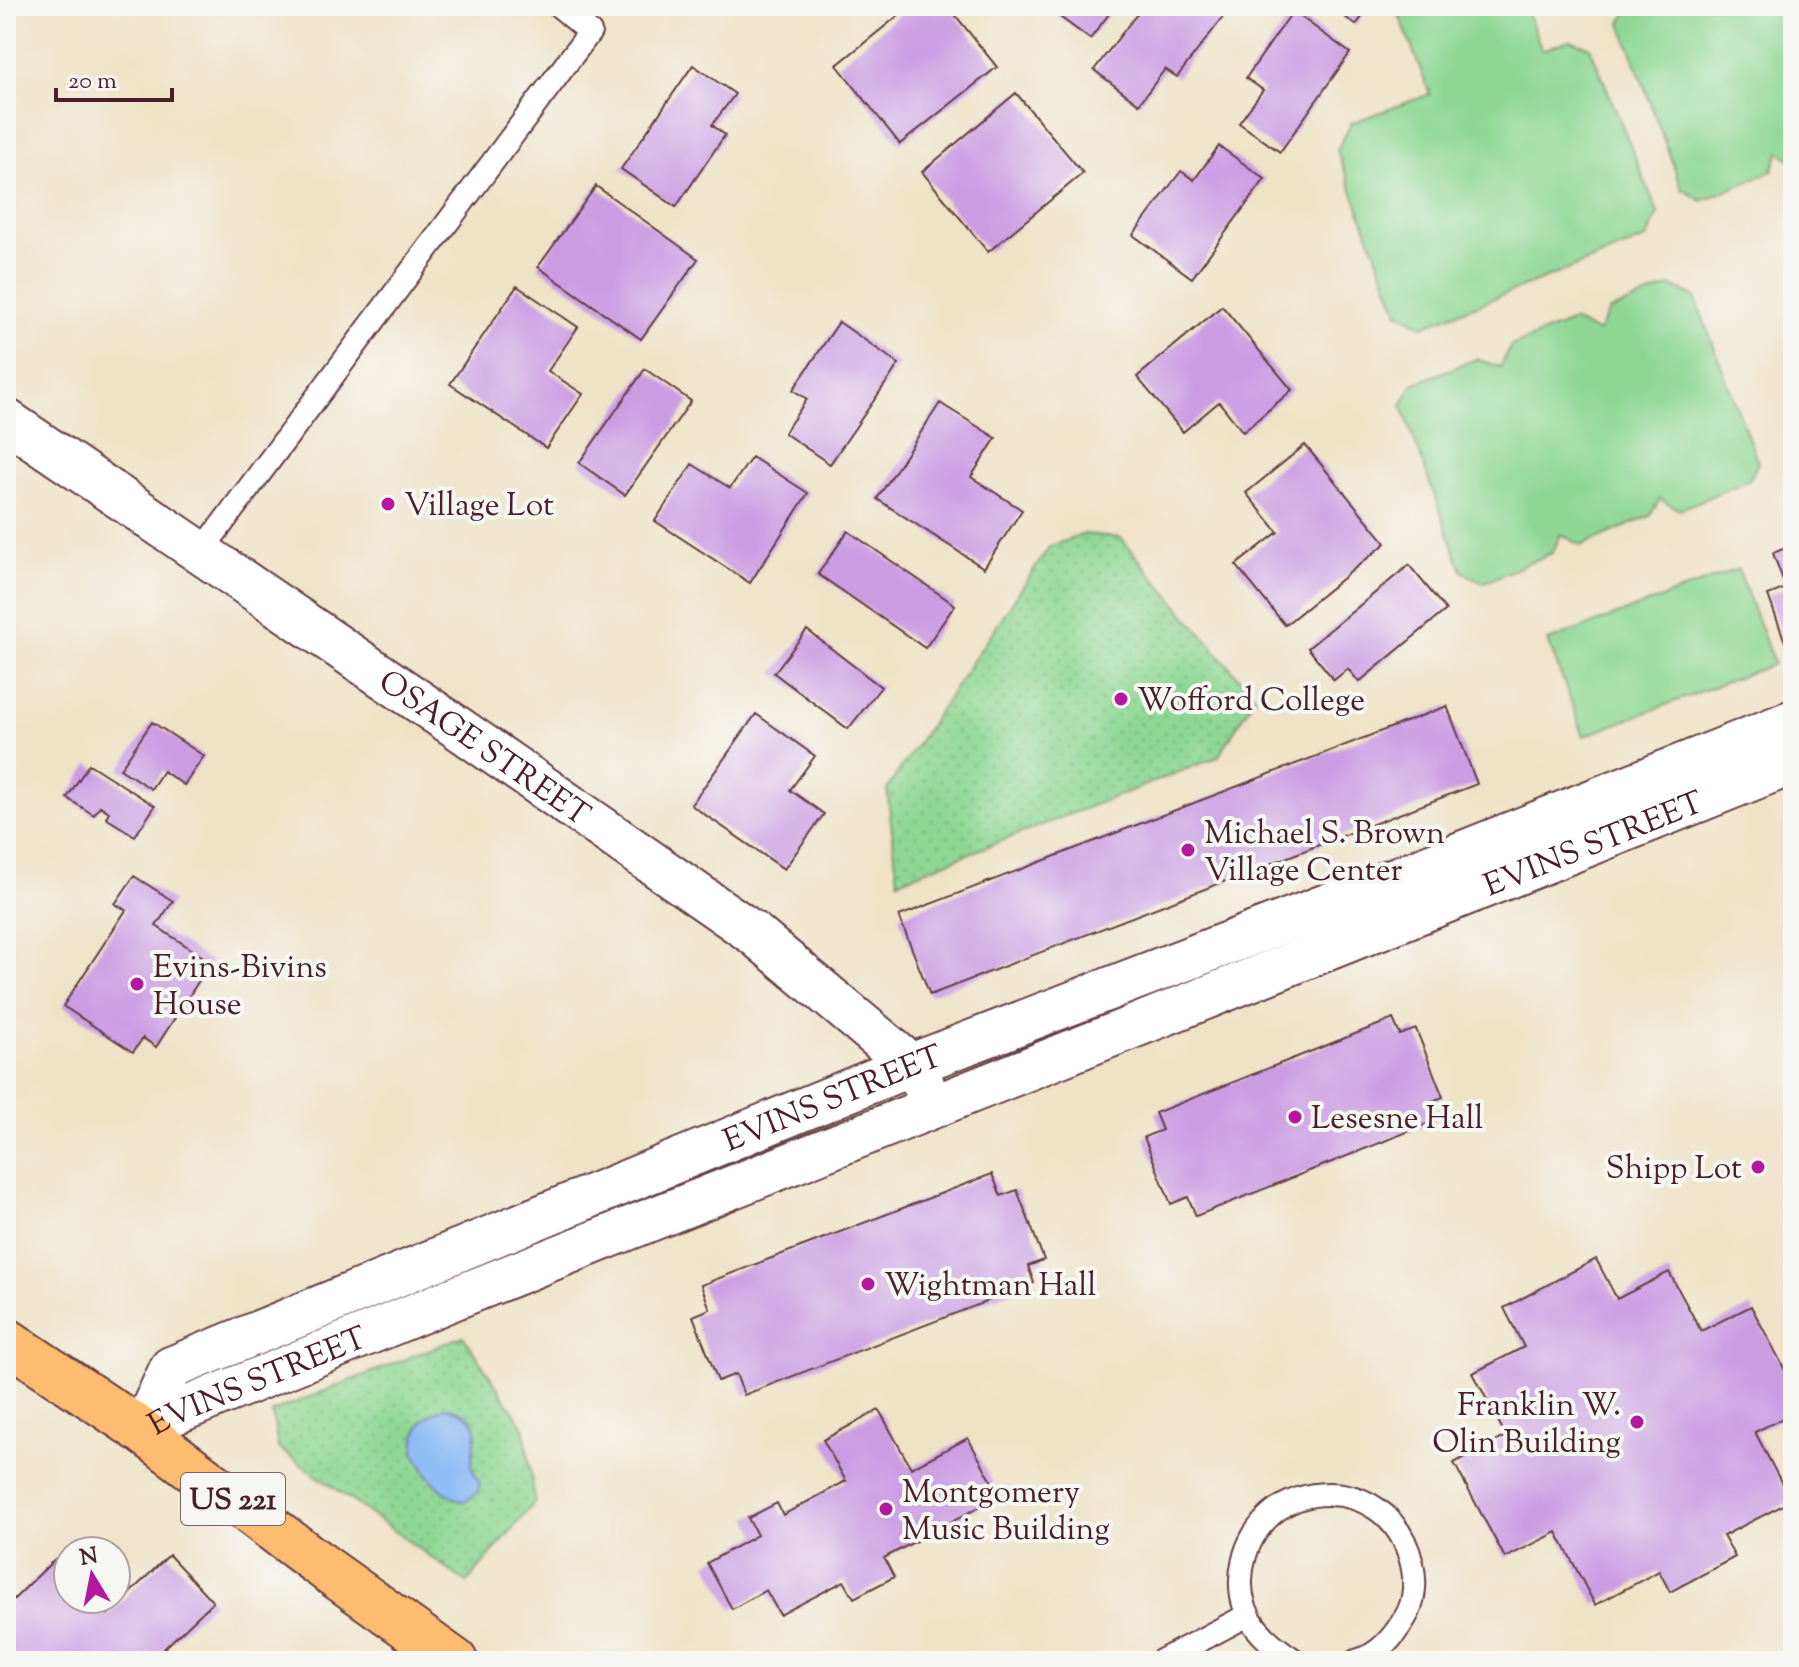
<svg xmlns="http://www.w3.org/2000/svg" width="1799" height="1667" font-family="'Sorts Mill Goudy',serif">
<defs>
<pattern id="grass-dots" width="8" height="8" patternUnits="userSpaceOnUse" patternTransform="scale(2)"><rect width="8" height="8" fill="#8dd793"/><path d="M2 2h.1M6 6h.1" fill="none" stroke="#7bb87f" stroke-width="1.8" stroke-linecap="round"/></pattern>
</defs>
<rect width="100%" height="100%" fill="#f6f6f2"/>
<filter id="ink" filterUnits="userSpaceOnUse"><feTurbulence type="fractalNoise" baseFrequency=".0125" numOctaves="2"/><feDisplacementMap in="SourceGraphic" scale="16" xChannelSelector="R" yChannelSelector="G"/><feConvolveMatrix kernelMatrix="1 2 1 2 8 2 1 2 1" color-interpolation-filters="sRGB"/></filter>
<filter id="wash" filterUnits="userSpaceOnUse"><feTurbulence type="fractalNoise" baseFrequency=".006" numOctaves="4" result="noise"/><feDisplacementMap in="SourceGraphic" scale="32" xChannelSelector="R" yChannelSelector="G"/><feGaussianBlur stdDeviation="1.8" result="paint"/><feColorMatrix in="noise" values="0 0 0 0 0 0 0 0 0 0 0 0 0 0 0 0 0 1.4 0 .05"/><feComposite in="paint" operator="in"/></filter>
<g filter="url(#wash)">
<rect width="100%" height="100%" fill="#efe2c6"/>
<path fill="url(#grass-dots)" stroke="#6c7b5f" stroke-width="2" d="M1085,534l36,4 134,159 -37,60 -320,124 -11,-92 163,-243z
M463,1336l61,91 11,75 -68,81 -189,-135 -6,-36z"/>
<path fill="#8dd793" stroke="#6c7b5f" stroke-width="2" d="M1412,6h113l17,44 28,-10 20,7 68,166 -12,26 -223,87 -25,-14 -61,-162 14,-27 79,-29 -32,-82z
M1630,6h163v155l-14,-9 -7,19 -70,30 -20,-12 -61,-166z
M1671,286l24,11 63,166 -9,17 -70,30 -19,-11 -10,17 -69,30 -20,-12 -9,19 -69,30 -21,-12 -60,-165 11,-22 63,-25 24,8 11,-21 62,-25 25,11 11,-21z
M1738,569l36,95 -190,72 -36,-95z"/>
<path fill="#8ab9f5" stroke="#6a6c90" stroke-width="2" d="M447,1407c45,14 24,28 25,59 1,7 5,11 8,18l-2,8 -13,10c-24,-6 -41,-29 -51,-51 1,-25 8,-36 33,-44z"/>
<g id="blocks">
<path fill="#ca9de3" d="M910,6h38l49,61 -97,77 -63,-79z
M1045,6h70l-25,33z
M1143,6h67l14,10 -47,61 -12,-8 -26,35 -45,-34z
M1330,6h40l-14,19z
M1293,11l57,42 -70,99 -41,-29 24,-33 -17,-12z
M693,65l42,29 -23,31 13,10 -49,72 -55,-38z
M1016,93l67,80 -95,79 -66,-80z
M1219,146l46,33 -73,99 -59,-43 48,-64 13,9z
M596,186l102,73 -57,80 -103,-72z
M517,286l61,41 -30,44 35,23 -37,54 -96,-64z
M1222,306l70,84 -49,42 -24,-30 -36,30 -46,-55z
M839,322l60,42 -69,100 -46,-31 23,-34 -14,-9z
M645,369l46,32 -66,94 -46,-32z
M940,403l56,35 -25,39 51,33 -38,58 -107,-69z
M1305,445l81,98 -101,82 -49,-60 42,-33 -32,-39z
M752,457l56,36 -58,90 -95,-62 37,-57 38,24z
M848,531l107,74 -30,43 -107,-74z
M1793,545v119l-25,-69 18,-7 -13,-35z
M1409,565l37,45 -87,72 -11,-13 -14,11 -26,-32z
M807,630l74,57 -33,42 -74,-56z
M1447,706l30,78 -547,211 -31,-79z
M756,714l59,42 -25,34 34,24 -40,55 -93,-64z
M152,722l52,34 -20,29 -21,-14 -12,18 -31,-20z
M89,764l66,42 -20,30 -29,-18 3,-6 -9,-6 -6,9 -27,-17z
M134,876l39,25 -17,25 55,36 -55,85 -13,-9 -10,14 -70,-46 63,-96 -11,-6z
M1393,1019l7,16 16,-6 27,68 -16,6 8,18 -239,95 -8,-19 -17,7 -27,-67 18,-7 -7,-17z
M992,1174l9,22 16,-6 27,70 -16,6 6,17 -290,112 -8,-21 -18,7 -25,-65 17,-7 -9,-24z
M1596,1259l21,40 52,-27 32,59 50,-25 42,79v28l-38,19 36,69 -68,35 12,21 -65,35 -11,-21 -64,34 -38,-73 -52,26 -51,-95 52,-27 -33,-63 51,-26 -20,-39z
M879,1410l32,58 57,-30 32,58 -116,62 10,19 -40,21 -10,-17 -64,34 -14,-25 -34,19 -25,-46 50,-28 -9,-17 29,-15 6,12 63,-34 -23,-41z
M169,1555l44,47 -62,59h-131l-14,-14v-40l49,-48 13,13v27h26l14,15z"/>
</g>
</g>
<g filter="url(#ink)">
<use href="#blocks" fill-opacity="0" stroke="#633c42" stroke-width="2"/>
<g fill="none" stroke-linecap="round" stroke-linejoin="round">
<g stroke="#633c42" stroke-width="26">
<path id="lane" d="M201,552l389,-520 -31,-26
M1161,1661l87,-46
M1296,1661c-29,-18 -57,-42 -55,-81 5,-105 148,-118 171,-16 4,17 3,39 -7,54 -11,18 -26,38 -49,43"/>
</g>
<g stroke="#633c42" stroke-width="46">
<g id="street">
<path id="s1" d="M6,420l452,308 295,205 158,132 12,19"/>
<path id="s2" d="M142,1431l29,-63 740,-303 515,-198 367,-146"/>
<path id="s3" d="M142,1431l28,-16 280,-115 1343,-537"/>
</g>
</g>
<g stroke="#633c42" stroke-width="48">
<path id="primary" d="M6,1340l136,91 173,130 140,100"/>
</g>
<use href="#lane" stroke="#fff" stroke-width="22"/>
<use href="#street" stroke="#fff" stroke-width="42"/>
<use href="#primary" stroke="#fdbc70" stroke-width="44"/>
</g>
</g>
<g fill="#b5179e" stroke="#f6f6f2" stroke-width="3">
<circle cx="388" cy="504" r="8"/>
<circle cx="1121" cy="699" r="8"/>
<circle cx="1188" cy="850" r="8"/>
<circle cx="137" cy="984" r="8"/>
<circle cx="1295" cy="1117" r="8"/>
<circle cx="1758" cy="1167" r="8"/>
<circle cx="868" cy="1284" r="8"/>
<circle cx="1637" cy="1422" r="8"/>
<circle cx="886" cy="1509" r="8"/>
</g>
<g text-anchor="middle" stroke-width="8" stroke-linejoin="round" paint-order="stroke">
<rect fill="#f6f6f2" stroke="#7e6067" stroke-width="2" x="181" y="1473" width="104" height="52" rx="6"/>
<g font-size="30" font-weight="bold" fill="#4a1f2b">
<text x="233" y="1509">US 221</text>
</g>
<g font-size="32" fill="#4a1f2b" stroke="#f6f6f2" text-anchor="start">
<text x="404" y="515">Village Lot</text>
<text x="1137" y="710">Wofford College</text>
<text x="1204" y="843">Michael S. Brown<tspan x="1204" dy="37">Village Center</tspan></text>
<text x="153" y="977">Evins-Bivins<tspan x="153" dy="37">House</tspan></text>
<text x="1311" y="1128">Lesesne Hall</text>
<text x="1742" y="1178" text-anchor="end">Shipp Lot</text>
<text x="884" y="1295">Wightman Hall</text>
<text x="1621" y="1415" text-anchor="end">Franklin W.<tspan x="1621" dy="37">Olin Building</tspan></text>
<text x="902" y="1502">Montgomery<tspan x="902" dy="37">Music Building</tspan></text>
</g>
<g font-size="32" fill="#4a1f2b" stroke="#f6f6f2">
<text dy="11" stroke="none"><textPath href="#s1" startOffset="580">OSAGE STREET</textPath></text>
<text dy="11" stroke="none"><textPath href="#s3" startOffset="1566">EVINS STREET</textPath></text>
<text dy="11" stroke="none"><textPath href="#s2" startOffset="784">EVINS STREET</textPath></text>
<text dy="11" stroke="none"><textPath href="#s3" startOffset="126">EVINS STREET</textPath></text>
</g>
</g>
<rect width="1799" height="1667" fill="none" stroke="#f6f6f2" stroke-width="32"/>
<g transform="translate(92 1575) rotate(350)"><circle r="38" fill="#f6f6f2" stroke="#b1a0a2" stroke-width="2"/>
<path d="M0-6L14 30L0 20L-14 30Z" fill="#b5179e"/>
<text y="-12" font-size="22" font-weight="bold" text-anchor="middle" fill="#4a1f2b">N</text>
</g>
<path d="M56 88v12h116v-12" fill="none" stroke="#4a1f2b" stroke-width="4"/>
<text x="68" y="88" font-size="24" fill="#4a1f2b" stroke="#f6f6f2" stroke-width="6" paint-order="stroke">20 m</text>
</svg>
